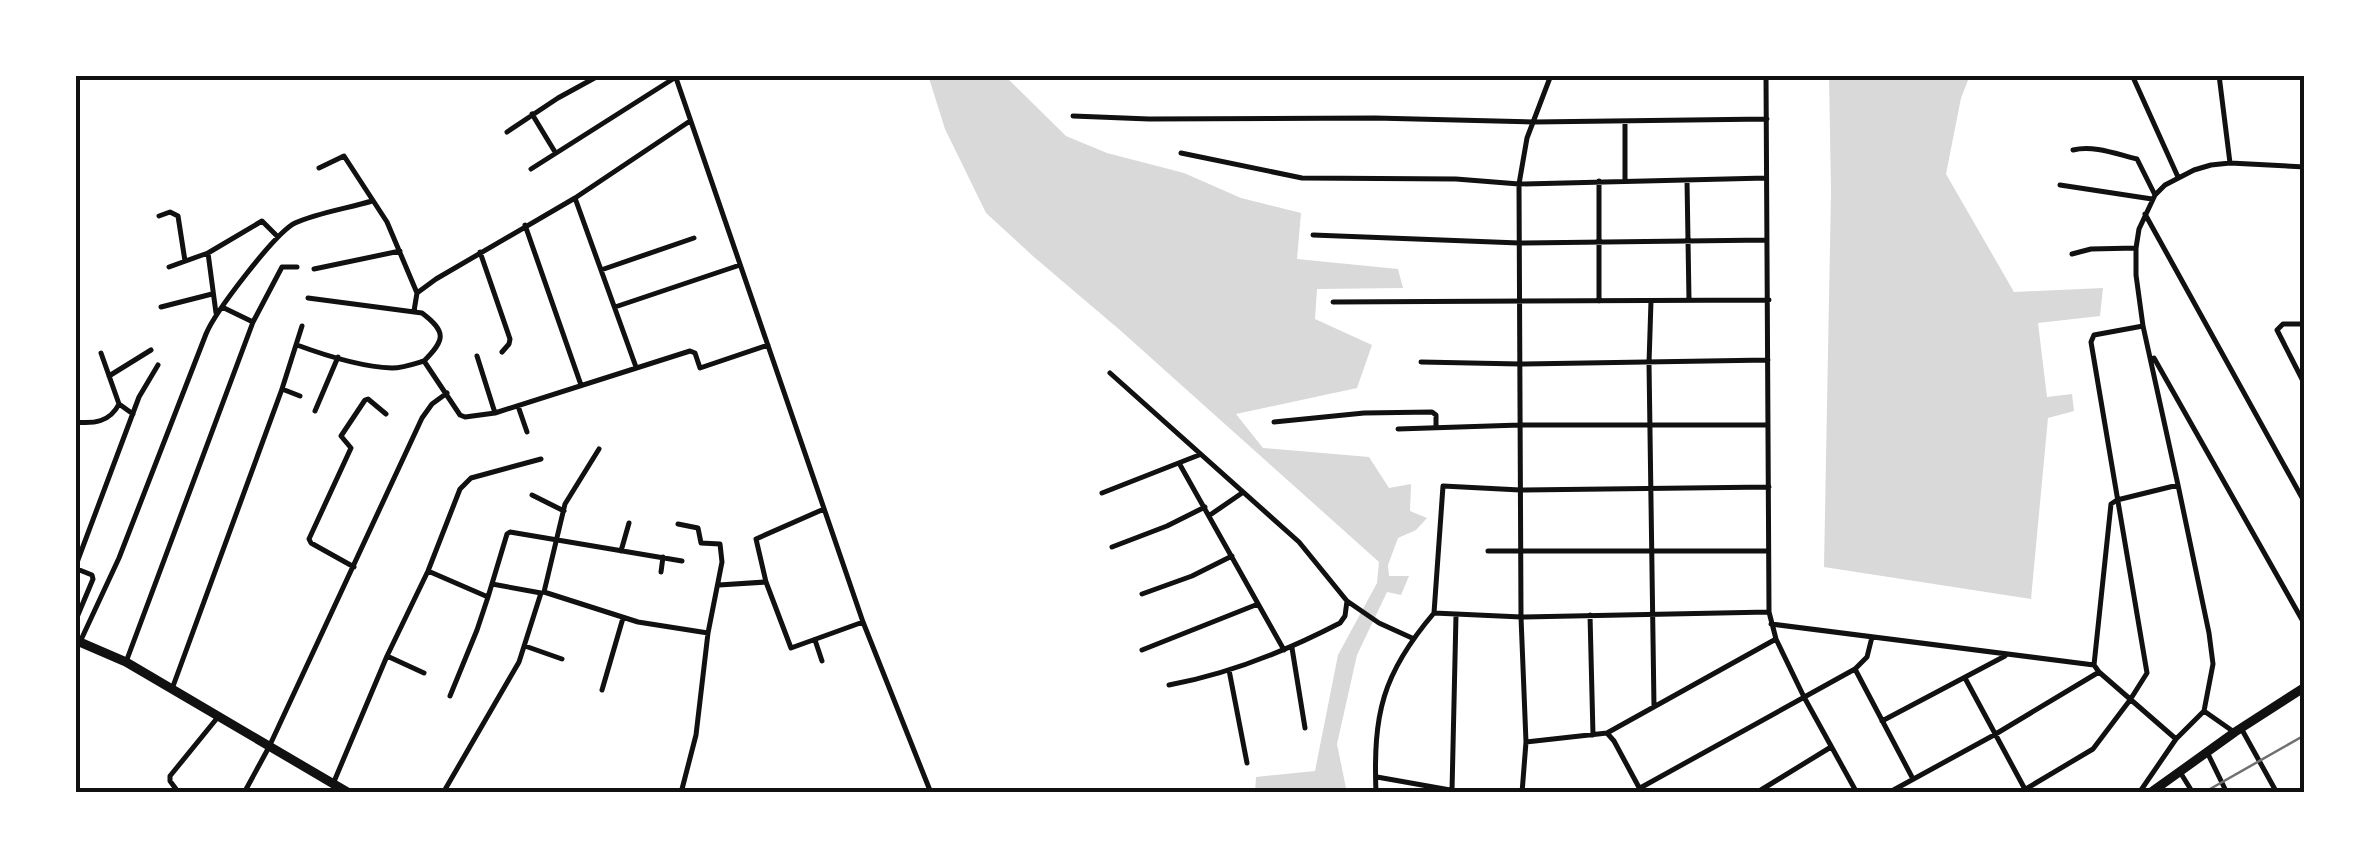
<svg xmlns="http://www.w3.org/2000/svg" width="2380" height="868" font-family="Figtree,sans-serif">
<rect width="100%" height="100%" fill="#fff"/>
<path fill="#d9d9d9" d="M928,75h76l62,61 41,17 77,20 57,25 60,15 -4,46 101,10 5,19 -86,1 -2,30 57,26 -15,43 -121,26 27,34 106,9 20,31 22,-4 -1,27 17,7 -11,12 -18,8 -10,27 1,11h20l-8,19 -14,-3 -30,63 -20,89 10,49h-92l1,-16 59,-6 23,-116 39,-72 2,-21 -258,-231 -87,-74 -48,-44 -41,-84z
M1829,75h141l-9,23 -15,76 68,118 89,-4 -3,28 -62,7 9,74 25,-3 2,17 -26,7 -17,181 -207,-32 7,-376z"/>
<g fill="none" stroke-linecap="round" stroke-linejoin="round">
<path stroke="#111" stroke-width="5" d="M675,75l188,547 68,171
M1766,75l3,537 7,27 28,58 53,96
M2132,75l46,102
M2219,75l11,88
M532,114l23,38
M1073,116l76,3 226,-1 159,4 233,-3
M1625,121v60
M507,132l51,-34 42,-23
M2073,150c21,-5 43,4 64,9l18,36
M1181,153l121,25 154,1 63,5 247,-6
M319,168l25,-12 43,66 30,71
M531,169l145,-92
M1687,180l2,120
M1599,181v120
M2060,185l92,14
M575,198l61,169
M2145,214l160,289
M159,216l11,-4 8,4 7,45
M525,225l56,160
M1313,235l206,8 248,-3
M480,252l30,87 -1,5 -7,8
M208,253l8,60
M2072,254l19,-5 45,-1
M169,267l39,-14 54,-32 16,16
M314,269l86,-18
M601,270l93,-32
M308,298l114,15c25,19 23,27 2,48l36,54 5,2 30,-4 195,-62 5,2 5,15 68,-23
M1651,301l-2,62 5,344
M1333,302l436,-2
M161,307l51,-13
M222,307l31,15
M615,307l125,-42
M414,311l3,-18 19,-14 139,-81 115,-77
M2305,324h-22l-6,6 28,55
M297,345c27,10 66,22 95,23 11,0 22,-4 32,-7
M101,353l18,51 14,10
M477,356l18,57
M2154,358l151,267
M1421,362l99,2 248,-4
M1110,373l189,169 48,59 32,22 33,15
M109,376l42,-26
M282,389l18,7
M518,406l9,26
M315,411l23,-54
M75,422c19,2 35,0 44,-18
M1274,422l90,-9 68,-1 4,3v12
M1398,429l122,-4h248
M1179,463l105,187
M1102,493l97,-38
M532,495l32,16
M824,509l-68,30 10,43 25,66 72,-26
M1210,515l32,-22
M678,524l20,4 3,15 19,1 2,18 -14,71 -12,102 -15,58
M1112,547l55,-21 38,-19
M621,551l8,-28
M1488,551h279
M354,567l-43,-24 -2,-4 42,-91 -10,-12 24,-36 3,-1 18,15
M428,571l60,26 19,-63 3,-2 172,29
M661,572l2,-15
M492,584l49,9
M719,585l47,-3
M544,592l94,30 70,11
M1142,594l50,-18 40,-20
M1434,613l9,-127 77,4 249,-3
M1590,615l3,120
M75,622l18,-43 -1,-4 -15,-6 -1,-4 63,-168 19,-32
M1771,624l323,41
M815,640l7,21
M80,642l39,-84 87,-224c9,-22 69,-101 89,-111 21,-10 54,-15 77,-22
M525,646l37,13
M1292,648l13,80
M1142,650l116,-46
M387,656l37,17
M126,662l127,-340 29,-55h15
M1855,669l58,110
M1229,670l18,93
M1965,678l62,115
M1169,685c61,-11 117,-34 171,-62l5,-7 2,-15
M172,689l110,-300 20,-63
M602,690l21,-72
M450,696l27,-66 11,-33
M2204,711l30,21
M1882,721l123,-65
M2241,728l36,65
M1607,733l7,8 28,52
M2176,739l-77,-67 -5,-7 17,-161 6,-4 61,-15
M1526,742l81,-9 169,-94
M2207,752l20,41
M2180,772l13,21
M1377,777l90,16
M333,784l54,-128 41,-85 32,-82 11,-11 70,-19
M1452,791l4,-176
M179,793l-9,-12v-5l48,-59
M244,793l25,-46 153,-329 10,-14 15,-11
M443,793l76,-131 22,-69 3,-1 21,-88 34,-55
M1376,793c-3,-79 6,-119 58,-180l87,4 248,-5
M1522,793l4,-51 -5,-125 -2,-433 8,-46 24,-63
M1631,793l224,-124 12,-12 5,-20
M1756,793l75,-46
M1888,793l106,-58 105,-63
M2019,793l74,-44 37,-49 17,-27 -56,-331 3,-7 49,-9
M2139,793l37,-54 28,-28 9,-47 -4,-31 -31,-148 -35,-159 -7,-51v-27l3,-19 16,-34 10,-10 29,-15 17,-5 19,-2 75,4"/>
<path stroke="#111" stroke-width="9" d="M75,640l51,22 223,131
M2150,793l85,-61 70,-45"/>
<path stroke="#707070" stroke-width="2.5" d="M2203,793l102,-58"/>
</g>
<rect width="2380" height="868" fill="none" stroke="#ffffff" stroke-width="155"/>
<rect x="78" y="78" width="2224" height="712" fill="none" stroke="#111" stroke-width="4"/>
</svg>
